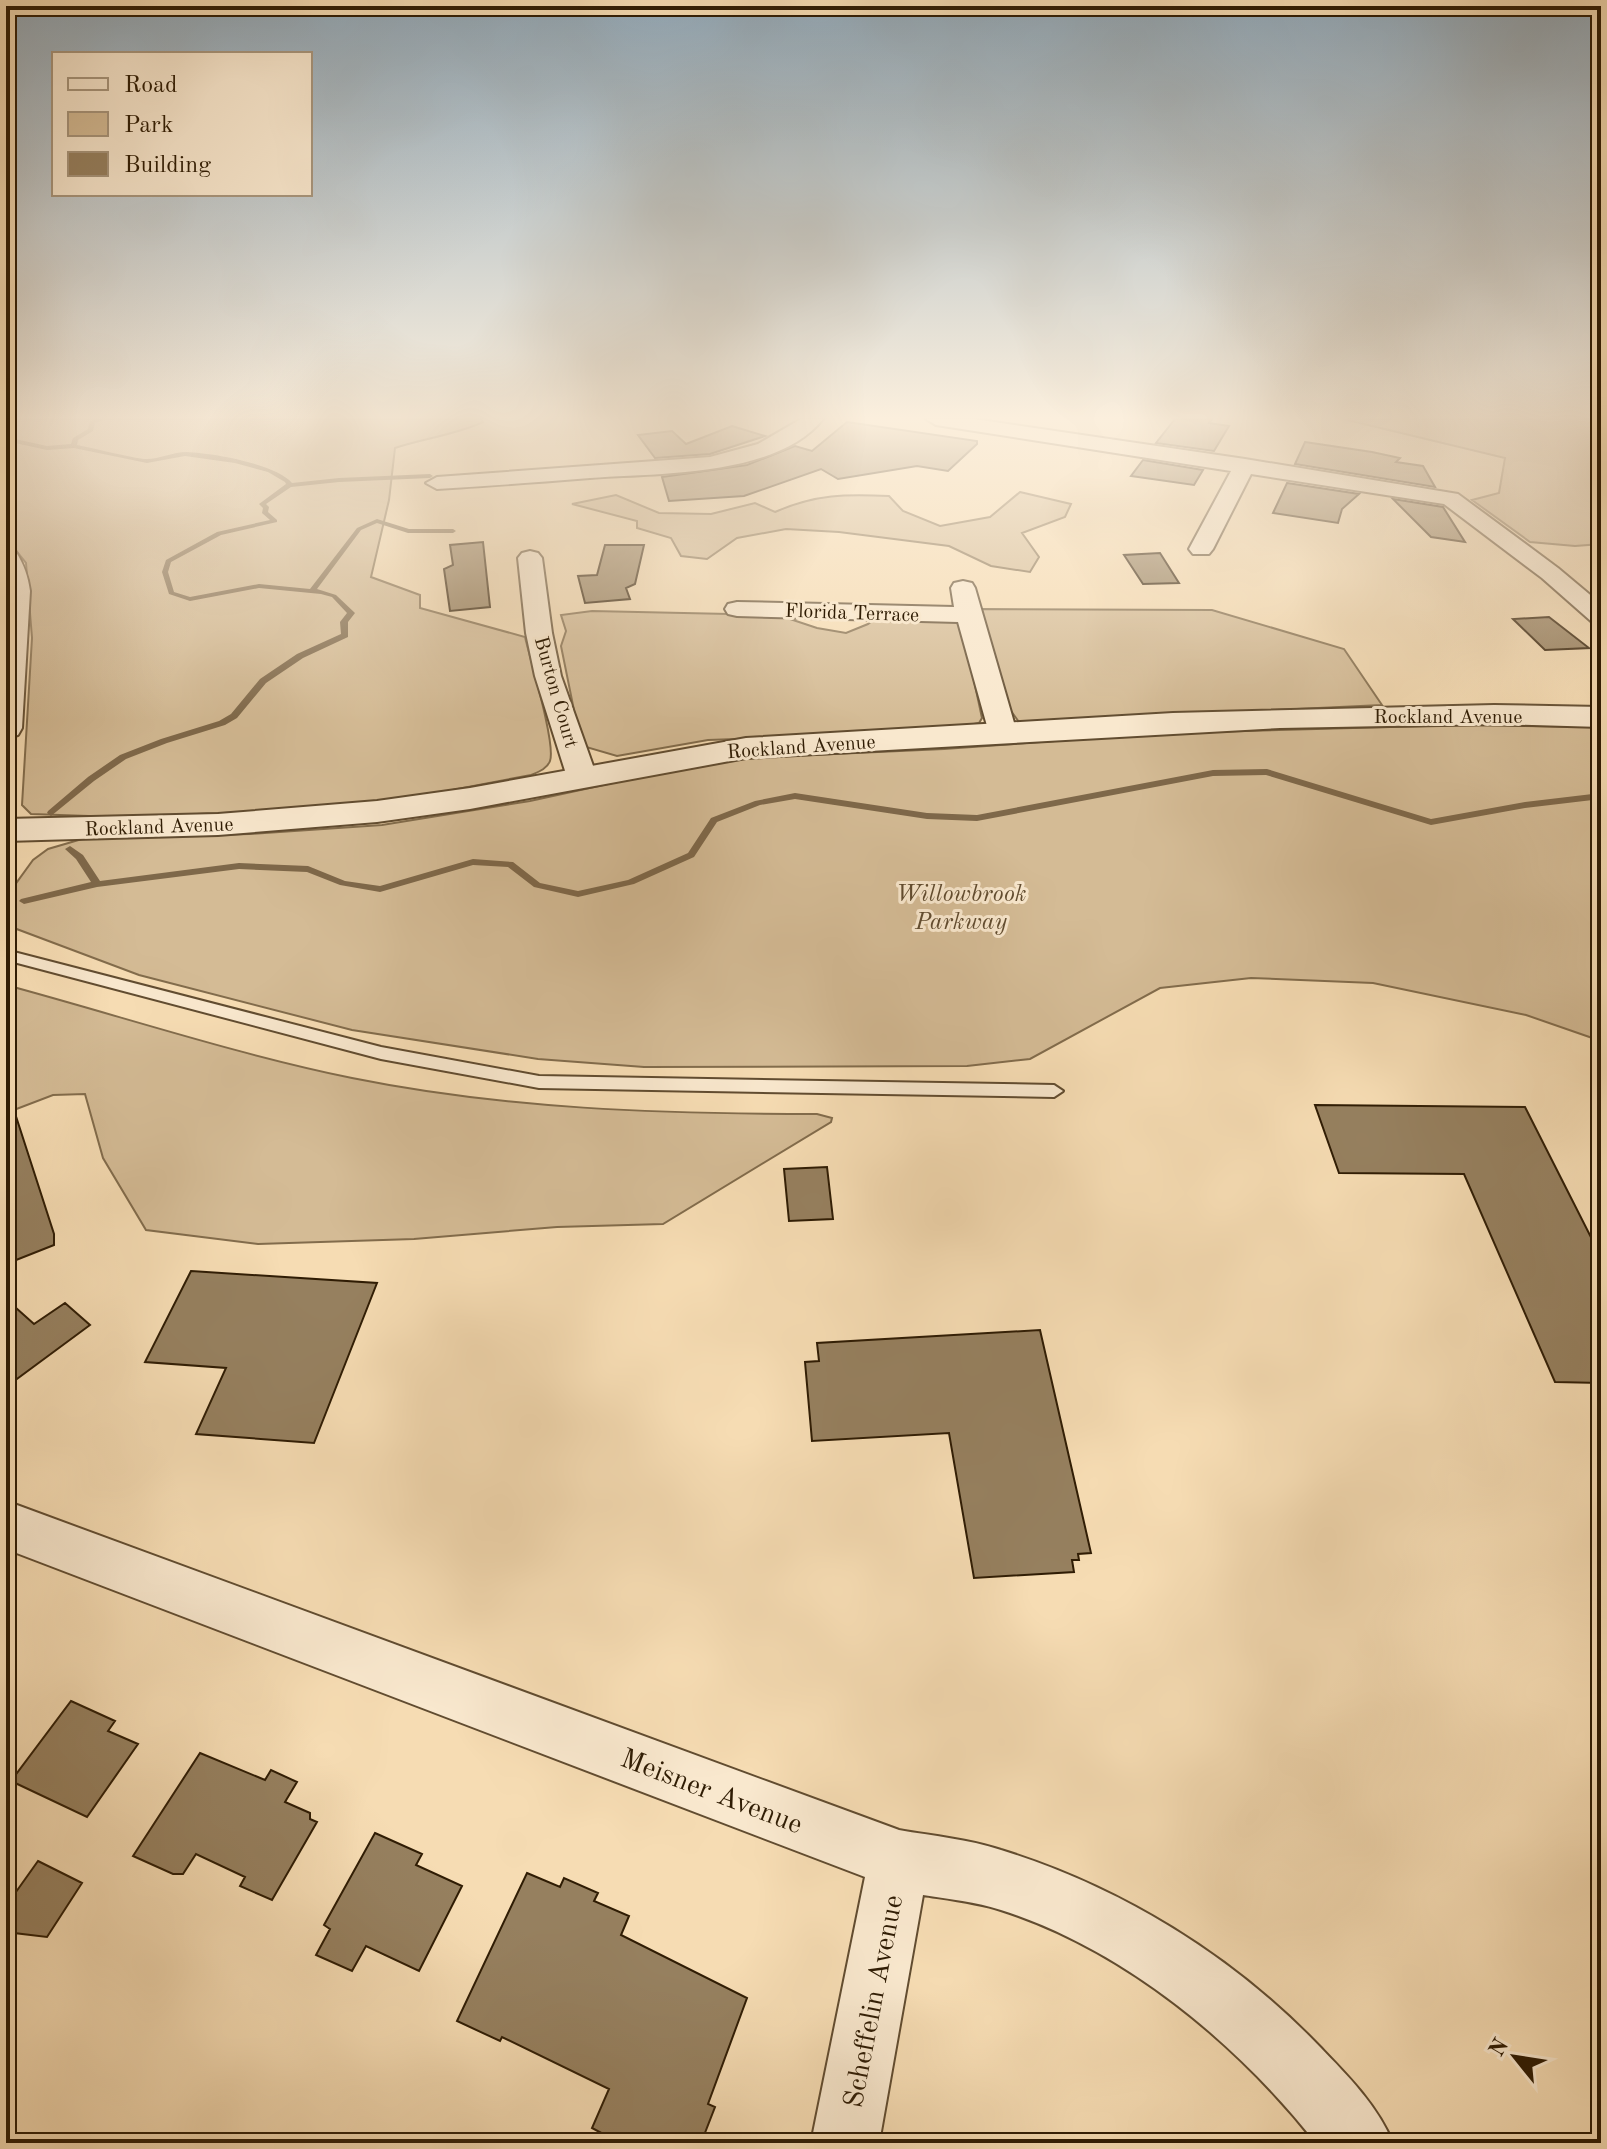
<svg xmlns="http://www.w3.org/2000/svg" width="1607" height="2149" font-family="'Old Standard TT',serif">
<rect width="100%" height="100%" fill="#f6dcb3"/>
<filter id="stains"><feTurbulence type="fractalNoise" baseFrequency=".0025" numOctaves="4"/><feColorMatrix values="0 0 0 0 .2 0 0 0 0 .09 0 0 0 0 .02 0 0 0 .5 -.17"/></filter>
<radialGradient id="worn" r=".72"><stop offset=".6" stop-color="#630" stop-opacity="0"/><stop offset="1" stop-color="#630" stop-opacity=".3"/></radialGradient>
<path fill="#d4bb95" stroke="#826c4c" stroke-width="2" d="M6,419h475l2,3c-28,13 -58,16 -88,26l-6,52 -18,77 49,18v13l105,29c5,22 31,107 25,124 -3,8 -12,11 -19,14l-126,24 -99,11 -188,7 -87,-3 -9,-9 10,-167 -6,-75 -20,-25z
M1343,419h258v125l-26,2 -45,-4 -58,-42 27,-7 6,-35z
M1020,492l51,12 -6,13 -43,16 17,24 -9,15 -39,-6 -42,-20 -110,-14 -53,-3 -49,9 -30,21 -26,-3 -10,-18 -34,-10v-7l-65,-17 44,-9 43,18 52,1 44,-11 20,9c41,-18 71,-18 114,-16l14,15 37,15 50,-9z
M977,609l235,1 132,39 38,56 -363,17 -16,-22z
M592,611l186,4 39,13 29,5 22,-9 12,-9 76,5 6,5 20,93 -3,5 -10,2 -91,9 -170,6 -91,16 -31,-9 -7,-12 -18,-89 5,-15 -5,-16z
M1464,725l137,2v314l-75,-26 -153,-32 -122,-5 -91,10 -130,71 -63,7 -323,1 -106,-8 -186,-29 -213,-55 -133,-50 6,-36 21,-29 15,-11 34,-10 167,-5 133,-9 148,-24 156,-34 59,-9 199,-9 224,-16z
M6,985c115,31 229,69 346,93 153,31 309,36 465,36l15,4 -1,4 -168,102 -106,3 -143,12 -156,5 -112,-14 -43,-72 -18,-64 -32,1 -47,18z"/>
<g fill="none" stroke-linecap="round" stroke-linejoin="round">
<path fill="#7e684a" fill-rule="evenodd" d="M97,419h10l-12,4 -2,8 -15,9 -1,5c22,4 45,11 67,14 14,1 28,-7 43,-7 25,1 89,12 105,31l47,-5 91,-4 3,2 -3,2 -91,4 -48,5 -25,17 3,3 -1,5 9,8v2l-56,13 -50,27 -3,10 6,20 16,5 69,-13 51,5 47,-61 20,-9 32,10h44l3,2 -3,2h-45l-31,-10 -16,7 -44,59 19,6 19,18 -7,9v15l-45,21 -37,25 -29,35 -12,7 -58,18 -41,16 -32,22 -43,35 -4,-3 1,-2 40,-34 32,-22 41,-16 58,-18 12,-7 29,-35 37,-25 44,-20 -1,-12 7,-9 -15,-16 -11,-3 -62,-6 -69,13 -21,-7 -7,-22 4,-12 51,-28 53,-12 -8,-7 1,-5 -4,-4 27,-20 -1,-2 -17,-10 -33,-9 -50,-7 -38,7 -73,-15 -27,2 -41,-9v-4l41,9 24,-2 2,-6 15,-9 2,-8z
M1267,769l164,50 94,-17 76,-9v6l-76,9 -94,17 -165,-50 -53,1 -236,45 -50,-2 -132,-20 -35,6 -43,17 -23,35 -60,27 -56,13 -44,-10 -26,-20 -35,-2 -93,27 -40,-7 -33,-13 -68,-3 -142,18 -73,17 -5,-3 2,-2 70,-17 -15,-23 -11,-10 5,-3 13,9 17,26 139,-18 69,3 37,15 35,5 93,-27 40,3 27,21 38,8 50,-11 60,-27 23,-35 44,-17 40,-8 132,20 50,2 236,-45z"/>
</g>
<path fill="#96805f" stroke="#2f1c04" stroke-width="2" d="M1175,419h37l-3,4 20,3 -15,25 -58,-8z
M847,422l130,19v3l-29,27 -31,-5 -79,13 -17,-10 -77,27 -75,5 -7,-24 85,-12 48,-19 17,5z
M732,426l33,10 -55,18 -55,4 -17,-23 34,-4 14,13z
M1305,442l67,10 28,6 -4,4 27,4 12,21 -140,-23z
M1143,460l60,10 -9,15 -63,-9z
M1287,483l72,11 -17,15 -4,14 -65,-10z
M1393,499l50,8 22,35 -34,-5z
M483,542l7,65 -40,4 -6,-42 9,-4 -3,-20z
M605,545h39l-9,39 -9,4 4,11 -45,4 -7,-27 19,-1z
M1160,553l19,30 -36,1 -19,-29z
M1549,617l40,31 -44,2 -32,-31z
M12,1104l42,130v11l-48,19v-159z
M1315,1105l210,2 76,150v126l-46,-1 -91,-208 -125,-1z
M827,1167l6,52 -44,2 -5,-52z
M191,1271l186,12 -63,160 -118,-9 30,-66 -81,-6z
M6,1299l28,25 31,-21 25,22 -84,62z
M1040,1330l51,223 -13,1 1,6h-7l2,12 -100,6 -25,-145 -137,8 -7,-79 14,-1 -2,-18z
M71,1701l44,20 -7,10 30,13 -51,73 -76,-36z
M200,1753l65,27 6,-10 26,12 -12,20 25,11v6l7,3 -45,78 -32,-14 5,-9 -49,-23 -13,20h-10l-40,-18z
M375,1833l47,21 -6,11 46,21 -43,85 -53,-25 -14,25 -36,-16 14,-26 -6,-4z
M38,1861l44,22 -35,54 -41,-5v-26z
M527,1873l33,14 4,-9 34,15 -4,8 35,15 -8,19 126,63 -39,106 7,3 -14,36h-81l-28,-15 17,-39 -107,-52 -2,4 -43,-20z"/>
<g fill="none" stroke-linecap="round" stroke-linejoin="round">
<g stroke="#614c30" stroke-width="4">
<path id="service" d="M6,950l375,97 158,29 515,9 9,6 -9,6 -515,-9 -158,-29 -375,-99z"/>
</g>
<g stroke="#614c30" stroke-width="4">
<path id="minor" d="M801,419h22c-46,58 -166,54 -233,59 -51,4 -102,8 -153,11l-11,-6 11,-6 273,-20 48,-13z
M926,419h48l271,40 213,35 100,74 43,36v20l-9,-2 -50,-44 -98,-74 -193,-30 -38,75 -4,5h-16l-4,-5 42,-78 -295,-46z
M530,551l8,2 4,5 10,75 9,43 36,101 -5,6 -10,3 -10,-3 -5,-6 -32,-101 -9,-43 -8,-75 4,-5z
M963,581l9,2 3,5 42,145 -4,6 -10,2 -10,-2 -4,-6 -31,-111 -221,-6 -9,-2 -3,-5 3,-5 9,-2 217,5 -3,-19 3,-5z
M6,1501l893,329c34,6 69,9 102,20 120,37 232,106 319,197 28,29 57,58 73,96h-77c-80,-101 -191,-193 -315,-233 -25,-8 -52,-11 -78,-15l-44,248h-68l54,-266 -859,-328z"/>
</g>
<g stroke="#614c30" stroke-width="4">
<path id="tertiary" d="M6,550l10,2c8,13 12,24 14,39l-8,137 -4,7 -12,3z
M1494,705l107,2v20l-107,-3 -214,4 -534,30 -276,51 -93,13 -159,13 -212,6v-22l212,-5 159,-13 93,-13 276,-50 427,-25z"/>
</g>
<use href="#service" fill="#f9e8ce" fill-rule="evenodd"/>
<use href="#minor" fill="#f9e8ce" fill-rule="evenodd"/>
<use href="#tertiary" fill="#f9e8ce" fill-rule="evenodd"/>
</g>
<linearGradient id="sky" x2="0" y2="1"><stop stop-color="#92aabb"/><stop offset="0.58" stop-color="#fbefdd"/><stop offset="1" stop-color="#fbefdd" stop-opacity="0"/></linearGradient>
<rect width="1607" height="720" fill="url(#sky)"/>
<g text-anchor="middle" stroke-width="6" stroke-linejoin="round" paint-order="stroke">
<g font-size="20" fill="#2f1c04" stroke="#f9e8ce">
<text transform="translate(852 612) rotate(2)" y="7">Florida Terrace</text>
<text transform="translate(557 692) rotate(74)" y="7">Burton Court</text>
<text x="1448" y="723">Rockland Avenue</text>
<text transform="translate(801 746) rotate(-4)" y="7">Rockland Avenue</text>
<text transform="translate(159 826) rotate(-2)" y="7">Rockland Avenue</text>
</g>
<g font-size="24" font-style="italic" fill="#614c30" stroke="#f9e8ce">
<text x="961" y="901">Willowbrook<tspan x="961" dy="28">Parkway</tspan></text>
</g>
<g font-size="28" fill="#2f1c04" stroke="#f9e8ce">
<text transform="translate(712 1790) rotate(21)" y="10">Meisner Avenue</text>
<text transform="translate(872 2001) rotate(-79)" y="10">Scheffelin Avenue</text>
</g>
</g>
<rect width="1607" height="2149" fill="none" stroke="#f6dcb3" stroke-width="32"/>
<rect x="8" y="8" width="1591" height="2133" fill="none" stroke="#2f1c04" stroke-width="4"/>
<rect x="16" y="16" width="1575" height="2117" fill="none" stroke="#2f1c04" stroke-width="2"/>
<rect x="52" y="52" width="260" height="144" fill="#f9e8ce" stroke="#a8967d" stroke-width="2"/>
<rect x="68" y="78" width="40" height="12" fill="#f9e8ce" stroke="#a8967d" stroke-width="2"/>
<text x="124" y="92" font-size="24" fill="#2f1c04">Road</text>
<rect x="68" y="112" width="40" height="24" fill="#d4bb95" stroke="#a8967d" stroke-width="2"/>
<text x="124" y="132" font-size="24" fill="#2f1c04">Park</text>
<rect x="68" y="152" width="40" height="24" fill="#96805f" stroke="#a8967d" stroke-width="2"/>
<text x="124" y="172" font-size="24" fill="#2f1c04">Building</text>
<g transform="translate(1515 2057) rotate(300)" stroke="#f9e8ce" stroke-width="6" paint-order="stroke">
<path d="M0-6L14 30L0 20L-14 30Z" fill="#2f1c04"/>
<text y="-12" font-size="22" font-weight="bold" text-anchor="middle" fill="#2f1c04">N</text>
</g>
<rect width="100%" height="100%" filter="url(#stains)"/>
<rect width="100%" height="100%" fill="url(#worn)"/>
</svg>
